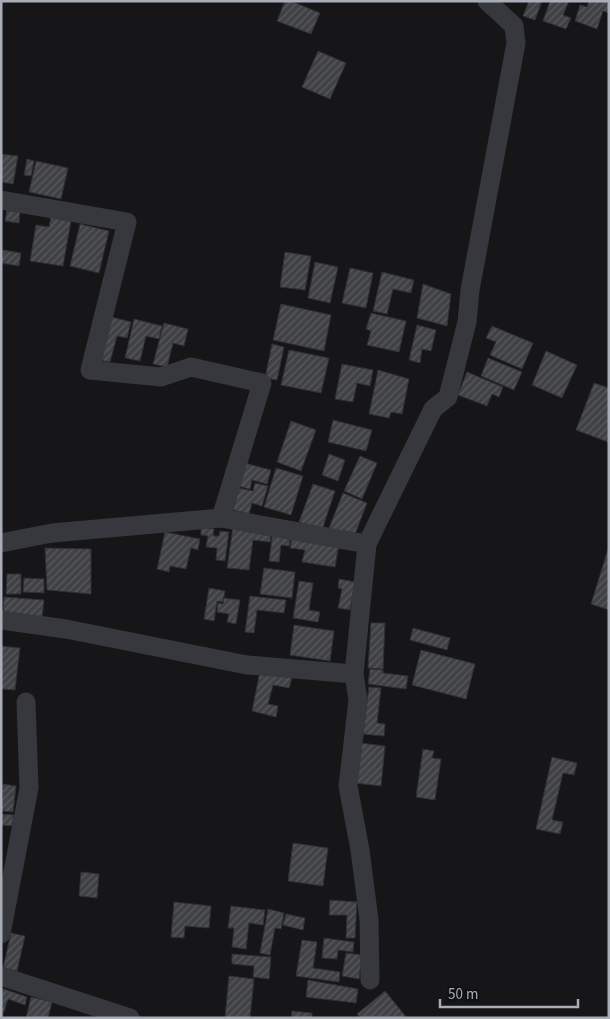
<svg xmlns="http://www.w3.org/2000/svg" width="610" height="1019" font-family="'Source Sans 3',sans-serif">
<defs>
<pattern id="building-hatch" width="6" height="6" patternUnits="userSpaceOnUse" patternTransform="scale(1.25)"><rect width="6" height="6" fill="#404145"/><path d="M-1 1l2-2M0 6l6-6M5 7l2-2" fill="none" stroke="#595a5e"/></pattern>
</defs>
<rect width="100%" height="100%" fill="#161618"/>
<path fill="url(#building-hatch)" stroke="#303034" d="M285,1h6l29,12 -9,21 -34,-13z
M529,1h13l-7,19 -12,-4z
M550,1h19l-6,14 8,3 -5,11 -23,-8z
M589,1h20v12l-6,-2 -6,18 -22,-8 5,-16 7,2z
M318,51l28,12 -16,36 -28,-12z
M1,154l17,2 -5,28 -12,-2z
M27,159l7,2 -3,15 -7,-1z
M36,161l32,7 -7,31 -32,-7z
M7,210l13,2 -1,11 -14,-2z
M51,217l20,4 -8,45 -33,-5 6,-36 13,2z
M80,224l29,7 -10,42 -29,-7z
M3,250l18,3 -2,13 -18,-3z
M285,252l26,4 -6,34 -25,-3z
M315,262l23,5 -8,36 -22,-5z
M350,268l23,5 -7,35 -24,-5z
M382,272l32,8 -3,13 -18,-4 -6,25 -14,-3z
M423,284l28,10 -4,32 -30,-8z
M281,304l50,11 -7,36 -51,-11z
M371,313l35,8 -7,31 -32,-7 4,-14 -5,-2z
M108,316l23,6 -4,16 -10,-2 -7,26 -12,-2z
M134,319l28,7 -3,13 -13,-3 -6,25 -15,-3z
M164,323l24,6 -4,17 -11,-3 -6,24 -14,-3z
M417,325l19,5 -5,21 -9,-2 -2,14 -11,-3z
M492,326l41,17 -11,26 -32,-14 6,-13 -10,-4z
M272,344l12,3 -7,33 -12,-2z
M289,350l40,8 -8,35 -40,-8z
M546,351l31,14 -15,33 -30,-13z
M488,358l34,14 -8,18 -33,-14z
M342,364l31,6 -3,16 -13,-3 -4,19 -18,-3z
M378,370l31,9 -7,35 -11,-2 -2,6 -20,-4z
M467,372l36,15 -4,10 -7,-3 -5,12 -29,-11z
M594,383l15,5 -1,54 -32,-12z
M333,420l39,10 -6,21 -38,-9z
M291,421l25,9 -15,41 -24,-9z
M329,454l16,6 -7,21 -16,-6z
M360,456l17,7 -15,36 -18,-8z
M244,463l27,7 -4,14 -15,-4 -2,9 -12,-3z
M276,468l27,8 -12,39 -27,-8z
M255,483l13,3 -6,20 -10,-3 -3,11 -16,-4 6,-22 14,3z
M313,484l22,7 -13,39 -23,-8z
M343,493l24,10 -13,34 -25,-9z
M201,527l13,2 -1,7h6l1,-5 9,1 -4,29 -9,-1 1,-12 -11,-1 2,-11 -7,-1z
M233,527l38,5 -1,10 -17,-2 -4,30 -22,-2z
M273,531l17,3 -1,12 -8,-1 -2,17 -10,-1z
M165,532l35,7 -2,11 -7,-2 -5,21 -16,-3 -1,6 -12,-3z
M292,536l47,8 -4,23 -33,-5 3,-12 -15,-2z
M45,548l46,1v45l-44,-4z
M608,549l1,1v60l-18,-6z
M264,568l31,4 -3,26 -32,-4z
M7,574h14v20h-15z
M24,578l20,1v14l-21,-1z
M339,579l16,3 -5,28 -12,-2 4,-19 -4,-1z
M299,581l14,2 -4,27 11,2 -2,10 -25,-4z
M209,588l16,3 -2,11 -6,-1 -3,20 -10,-2z
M250,596l36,4 -2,13 -27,-3 -3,23 -9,-1z
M4,597l40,3 -2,18 -39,-3z
M224,598l16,2 -4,24 -9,-2 2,-8 -12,-2 1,-9 5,1z
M371,623h14l-2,46 -15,-1z
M294,625l40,6 -4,30 -40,-6z
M413,628l37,10 -3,12 -37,-10z
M1,646l19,2 -5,42 -14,-1z
M421,650l54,14 -9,35 -54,-14z
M370,669l13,1v3l25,3 -2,13 -38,-5z
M260,671l32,7 -3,10 -16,-3 -5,19 10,2 -2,11 -24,-6z
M369,687l12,1 -4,35 8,1 -1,12 -21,-2z
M360,743l25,3 -4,40 -26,-3z
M423,749l11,2 -2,7 9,1 -6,41 -19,-3z
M552,757l25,6 -3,12 -11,-2 -11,47 11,2 -3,12 -24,-5z
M3,784l13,2 -3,26 -12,-1z
M1,814l13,1 -2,11 -11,-1z
M293,843l35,5 -5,38 -35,-5z
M81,872l18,2 -2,24 -18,-2z
M330,900l27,2 -2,36h-9l1,-23h-18z
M174,902l37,4 -2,22 -24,-2 -1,12 -13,-1z
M231,906l34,4 -2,15 -14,-2 -3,26 -14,-2 2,-19h-6z
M268,909l16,4 -3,16 -6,-1 -5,27 -10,-2z
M286,914l19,4 -2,12 -20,-5z
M11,933l14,3 -8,35 -14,-3z
M324,938l30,4 -1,10 -15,-2 -1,9 -15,-1z
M302,940l15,2 -4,26 27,4 -1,10 -43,-6z
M346,953l16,2 -3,24 -17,-3z
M232,954l39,3 -2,22 -16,-2 1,-11 -22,-2z
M229,976l25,3 -4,39h-25z
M308,980l50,9 -2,14 -50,-6z
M1,988l26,9 -2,8 -17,-6 -6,19z
M385,991l22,27h-47l-3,-4z
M31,997l21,5 -4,16h-22z
M292,1011l20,2v5h-21z"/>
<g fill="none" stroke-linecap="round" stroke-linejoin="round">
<path stroke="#37383d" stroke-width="19" d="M1,200l126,22 -37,148 71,7 30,-10 71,16 -41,135
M1,543l51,-10 169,-15 146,26
M1,620l65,9 181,36 107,9
M1,934l28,-146 -3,-86
M1,976l129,42
M370,980l-1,-60 -9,-70 -12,-64 10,-86 -4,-26 13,-130 66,-135 15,-12 19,-75 3,-32 46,-247 -2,-17 -27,-25"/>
</g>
<rect width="610" height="1019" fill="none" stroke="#a8adb8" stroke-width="5"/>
<path d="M440 999v8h138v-8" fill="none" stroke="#a8adb8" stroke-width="2.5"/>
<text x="448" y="999" font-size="15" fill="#a8adb8" stroke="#111113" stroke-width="4" paint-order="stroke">50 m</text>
</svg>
